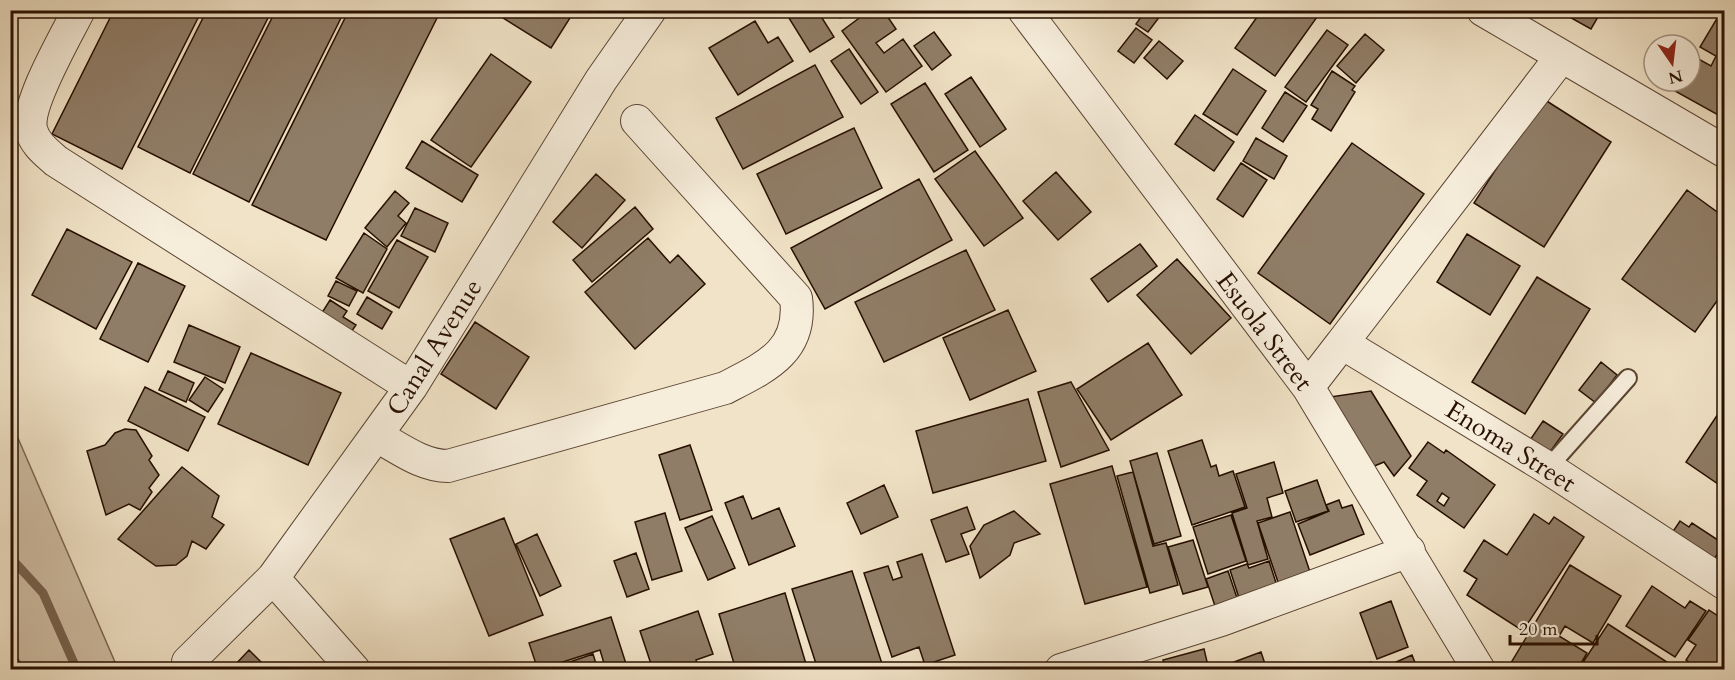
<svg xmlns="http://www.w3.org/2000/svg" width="1735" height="680" font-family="Cardo,serif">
<rect width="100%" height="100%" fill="#f1e3c7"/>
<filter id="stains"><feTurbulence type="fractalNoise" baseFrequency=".00333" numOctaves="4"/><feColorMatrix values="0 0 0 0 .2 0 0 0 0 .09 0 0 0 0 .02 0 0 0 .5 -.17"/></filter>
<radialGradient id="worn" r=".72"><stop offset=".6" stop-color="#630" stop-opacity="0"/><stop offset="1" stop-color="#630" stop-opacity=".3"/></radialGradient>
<path fill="#cfbfa5" stroke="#7b6752" stroke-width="1.5" d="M10,422h1l107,247h-93l-14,-20z"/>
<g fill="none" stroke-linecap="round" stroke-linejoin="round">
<path stroke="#77634f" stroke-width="9" d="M10,557l33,36 34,77"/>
</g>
<path fill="#907d67" stroke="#270f00" stroke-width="1.5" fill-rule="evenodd" d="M114,10h88l-80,159 -70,-35z
M207,10h65l-82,163 -52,-26z
M276,10h69l-96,192 -56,-28z
M349,10h92l-115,230 -74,-35z
M504,10h71l-24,38 -51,-32z
M784,10h33l17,27 -24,15z
M835,10h17l-12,8z
M870,10h13l13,19 -20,14 8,10 19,-14 19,27 -36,26 -44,-61z
M1146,10h7l7,6 -12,16 -12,-8z
M1262,10h60l-47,66 -40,-28z
M1566,10h36l-11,19 -27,-15z
M1719,15l5,3v90l-4,8 -45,-25 6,-10h9v-16l5,-8 16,9 5,-10 -16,-9z
M755,21l13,22 10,-6 15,24 -55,34 -29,-47z
M1136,28l16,12 -18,23 -16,-12z
M1327,30l21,15 -42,57 -21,-15z
M934,32l17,23 -19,15 -18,-24z
M1365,34l19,16 -28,33 -19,-17z
M1159,41l24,20 -16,18 -23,-21z
M849,49l29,43 -17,12 -30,-43z
M491,54l40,28 -60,85 -40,-27z
M815,65l28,52 -100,52 -27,-51z
M1233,69l33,22 -29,44 -34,-21z
M1332,71l23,15 -3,4 3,2 -24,39 -19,-12 6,-10 -7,-4z
M971,77l35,52 -26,18 -35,-53z
M925,83l43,67 -34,22 -43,-68z
M1285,92l22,14 -24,36 -21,-14z
M1542,98l69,44 -67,105 -70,-44z
M1195,115l39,27 -20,29 -39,-27z
M854,128l28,60 -96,46 -29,-60z
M1256,138l31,18 -13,23 -31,-18z
M422,141l56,34 -16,27 -56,-34z
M1352,143l72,51 -94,130 -72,-51z
M975,151l48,67 -39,28 -49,-67z
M1241,163l26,17 -24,37 -26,-18z
M1056,172l35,40 -33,28 -35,-39z
M596,174l29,26 -43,48 -29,-26z
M919,179l33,61 -127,69 -34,-61z
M1687,190l37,27v74l-29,41 -73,-53z
M395,191l14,12 -11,13 8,7 -19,24 -22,-19z
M635,207l18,22 -61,53 -19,-22z
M415,208l33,15 -13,29 -34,-16z
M67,229l65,33 -36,67 -64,-34z
M364,233l23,16 -24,44 -27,-15z
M1467,234l53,32 -30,49 -53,-33z
M648,238l22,25 8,-8 27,29 -70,65 -50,-57z
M397,240l31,17 -29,51 -31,-17z
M1140,244l17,22 -49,36 -17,-23z
M966,250l29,60 -111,52 -29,-60z
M1177,259l54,59 -40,36 -54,-59z
M138,263l47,23 -37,76 -48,-23z
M1537,277l53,32 -65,105 -53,-32z
M336,281l21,10 -8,15 -21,-10z
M367,297l25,15 -10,17 -25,-15z
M330,300l17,11 -4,6 13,8 -9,13 -29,-19z
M1008,310l28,61 -66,29 -27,-62z
M475,322l54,35 -33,52 -55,-35z
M189,325l51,22 -15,36 -51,-21z
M1148,343l34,52 -71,45 -34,-51z
M251,353l90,40 -33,72 -90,-41z
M1601,362l16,13 -21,28 -17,-13z
M168,371l26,12 -8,19 -27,-12z
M205,377l18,12 -15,23 -19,-12z
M1071,382l38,68 -48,17 -23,-75z
M145,387l60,30 -17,34 -60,-30z
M1371,391l40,65 -17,20 -10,-14 -12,5 -49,-69z
M1028,399l18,62 -113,32 -17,-62z
M1724,405v83l-38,-26z
M1543,421l20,13 -16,22 -19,-13z
M125,429l11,1 16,26 -3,4 10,15 -10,13 3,4 -12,18 -11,-6 -23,11 -19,-64 18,-6 10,-12z
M1202,440l9,27 5,-2 3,11 14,-5 12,36 -53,18 -24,-74z
M1428,442l16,11 2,-3 49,35 -31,43 -47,-33 10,-14 -18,-13zM1442,493l7,5 -5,8 -7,-5z
M690,445l22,65 -32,10 -21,-65z
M1157,453l24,83 -27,8 -24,-83z
M1274,462l9,31 -16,5 5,19 -15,4 11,38 -20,6 -16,-52 15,-5 -11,-34z
M1112,466l35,121 -62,17 -35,-120z
M182,467l37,29 -7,21 12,8 -18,24 -14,-8 -5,15 -11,9 -20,1 -38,-27z
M1133,472l20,74 13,-3 12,42 -28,8 -33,-117z
M1317,480l11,31 -32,11 -11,-31z
M884,485l14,32 -37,17 -14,-31z
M743,496l9,23 27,-11 16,38 -46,19 -24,-62z
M1339,500l3,8 10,-3 12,29 -54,21 -12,-31 31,-13 -3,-6z
M967,507l8,22 -14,5 8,20 -23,8 -15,-42z
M1014,511l26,23 -26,9 -4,12 -30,23 -10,-32 14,-21z
M1290,512l22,66 -32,10 -22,-65z
M665,513l17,58 -30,9 -17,-58z
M1534,514l15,10 5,-7 30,20 -61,94 -56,-36 10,-16 -13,-8 20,-31 23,15z
M1231,515l15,46 -38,13 -15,-47z
M712,516l23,52 -27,12 -23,-52z
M504,518l39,97 -54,21 -39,-97z
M1680,521l9,6 3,-4 32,21 -11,17 -41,-28z
M537,534l24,52 -21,10 -24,-52z
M1193,540l15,47 -25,7 -15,-47z
M636,553l13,36 -22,8 -13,-36z
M922,554l33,101 -30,10 -6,-18 -27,10 -28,-84 24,-7 5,14 9,-3 -5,-15z
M1269,561l8,25 -38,12 -9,-28 17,-6 2,4z
M1570,565l51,31 -28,47 -28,-17 -6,10 28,17 -10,17h-63l-5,-4z
M852,571l32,99h-66l-26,-81z
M1228,571l10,30 -22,8 -10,-30z
M1652,586l33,22 5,-7 16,10 -31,46 -49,-31z
M785,593l21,71 -18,6h-52l-17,-56z
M1391,601l17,46 -31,12 -17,-46z
M1709,610l15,10v50h-24l-14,-10 10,-15 -8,-5z
M698,611l15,43 -17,6 3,10h-46l-13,-39z
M611,617l17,53h-22l-6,-20 -62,20 -9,-27z
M1608,624l62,40 -4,6h-88z
M1204,649l5,21h-44l-2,-10z
M249,650l20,20h-31l-4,-4z
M1261,652l6,18h-31l-2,-8z
M593,654l5,16h-32l-2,-6z
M1412,655l6,15h-40z
M1371,662l3,8h-23z"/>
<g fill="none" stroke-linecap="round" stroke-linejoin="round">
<g stroke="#5a4432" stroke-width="20">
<path id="service" d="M1548,468l80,-90"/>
</g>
<g stroke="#5a4432" stroke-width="34">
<path id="minor" d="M79,10c-13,26 -53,94 -48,119 3,14 15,23 25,32l355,226
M1024,10l284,377 171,283
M1483,10l241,141
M1342,343l219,-286
M1308,387l34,-44 206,125 176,115
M377,436c22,12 45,30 71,30l277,-78c41,-21 78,-37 71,-90l-159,-177
M273,578l81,92
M188,662l85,-84 138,-191 190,-307 49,-70
M1061,670l160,-50 188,-69"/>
</g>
<use href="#service" stroke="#f6eddb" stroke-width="16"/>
<use href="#minor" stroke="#f6eddb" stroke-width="32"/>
</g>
<g text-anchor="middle" stroke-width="4.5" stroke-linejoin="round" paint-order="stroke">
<g font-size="26" fill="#270f00" stroke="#f6eddb">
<text transform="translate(1265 331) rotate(53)" y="9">Esuola Street</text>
<text transform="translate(434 347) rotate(-58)" y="9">Canal Avenue</text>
<text transform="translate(1511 446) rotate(32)" y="9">Enoma Street</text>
</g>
</g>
<rect width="1735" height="680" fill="none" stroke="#f1e3c7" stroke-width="36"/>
<rect x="12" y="12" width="1711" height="656" fill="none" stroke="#270f00" stroke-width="3"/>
<rect x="18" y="18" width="1699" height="644" fill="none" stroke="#270f00" stroke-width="1.5"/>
<g transform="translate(1672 63) rotate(166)"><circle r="28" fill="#f6eddb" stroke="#a39483" stroke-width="1.5"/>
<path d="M0-4.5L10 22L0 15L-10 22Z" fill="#8f2418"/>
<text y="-9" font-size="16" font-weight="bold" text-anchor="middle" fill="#270f00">N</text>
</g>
<path d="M1510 635v9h87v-9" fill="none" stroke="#270f00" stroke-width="3"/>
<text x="1519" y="635" font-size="18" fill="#270f00" stroke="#f6eddb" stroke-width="4.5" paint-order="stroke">20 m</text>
<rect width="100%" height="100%" filter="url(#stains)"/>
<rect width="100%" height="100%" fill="url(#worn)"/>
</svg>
